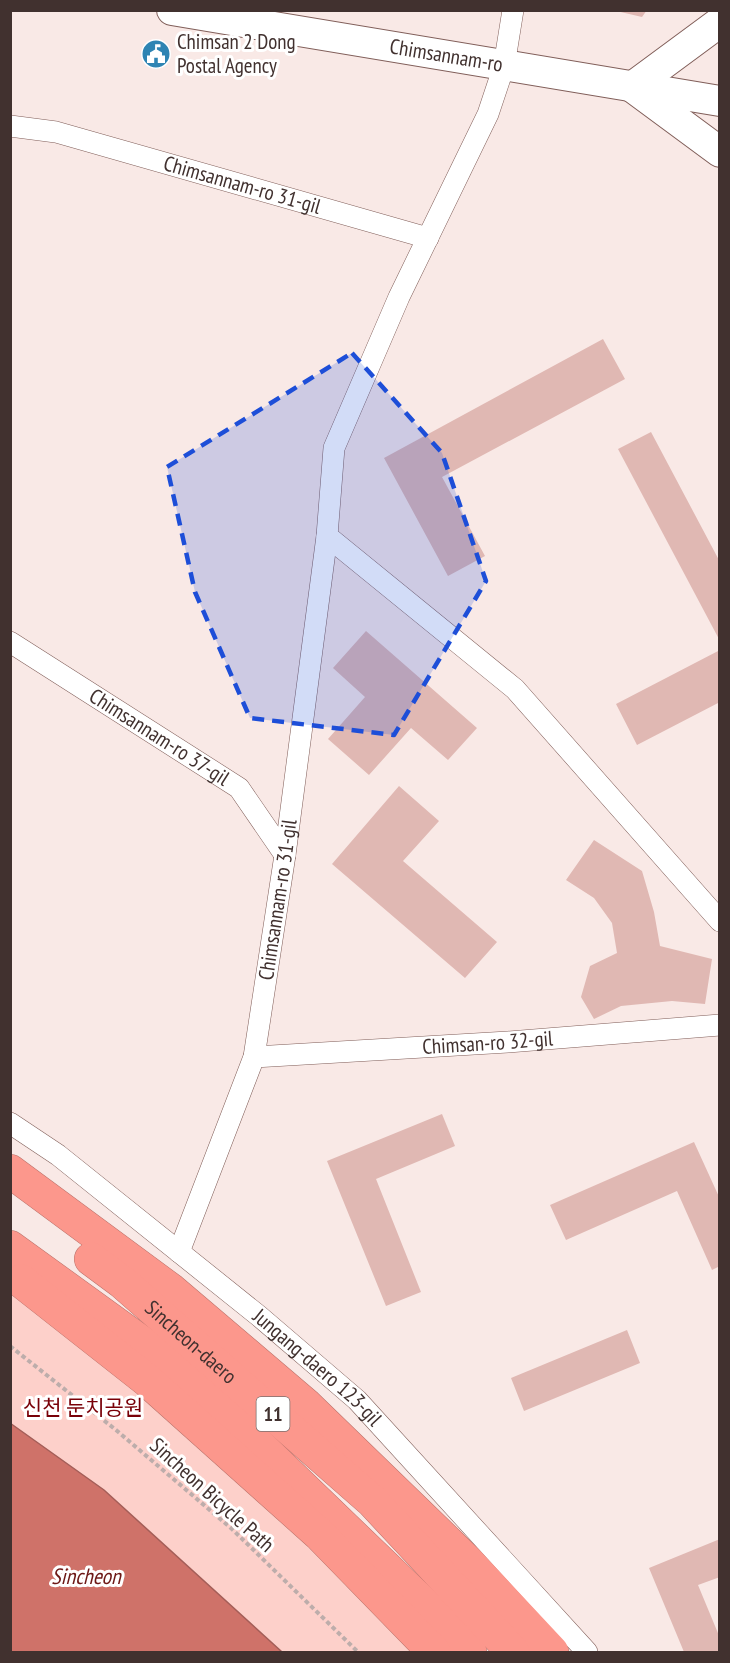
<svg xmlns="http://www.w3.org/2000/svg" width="730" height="1663" font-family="'PT Sans Narrow','Noto Sans KR',sans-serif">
<rect width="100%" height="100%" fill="#f9e9e6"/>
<path fill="#fdd0ca" d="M10,1286l138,95 163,161 106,110h-135l-178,-162 -93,-59z"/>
<path fill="#cf7269" stroke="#a45e58" stroke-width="1.5" d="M10,1423l94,67 178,162h-271z"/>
<path fill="#e0b8b3" d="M612,10h35l-5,7z
M603,339l22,40 -183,98 43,79 -37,20 -64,-118z
M651,432l69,130v79l-102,-192z
M366,631l111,97 -29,32 -37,-32 -42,47 -41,-36 37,-42 -32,-29z
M720,650v52l-83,43 -21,-41z
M399,786l40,35 -36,40 94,81 -32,36 -133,-114z
M594,840l48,31 12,41 6,34 52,13 -7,45 -33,-3 -51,5 -27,13 -13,-22 9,-31 27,-13 -5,-30 -18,-25 -28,-18z
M442,1114l13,32 -79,33 45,113 -35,14 -59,-145z
M694,1142l26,57v67l-8,4 -35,-79 -111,49 -16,-35z
M627,1330l13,33 -116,48 -13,-33z
M720,1539v38l-22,8 22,53v14h-36l-35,-84z"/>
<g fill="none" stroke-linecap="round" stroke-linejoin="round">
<g stroke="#805e59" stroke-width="22">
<g id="street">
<path id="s1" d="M10,126l46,6 372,106"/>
<path d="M327,536l188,153 205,232"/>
<path id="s2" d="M10,642l229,146 46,67"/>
<path id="s3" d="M254,1057l254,-15 212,-17"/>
<path id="s4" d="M10,1123l48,32 201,161 98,84 230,252"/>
<path id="s5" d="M179,1252l75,-195 31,-202 42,-319 7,-88 65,-151 89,-183 16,-48 9,-56"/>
</g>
</g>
<g stroke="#805e59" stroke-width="32">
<g id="secondary">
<path id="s6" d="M172,10l548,91"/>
<path d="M720,22l-88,65 88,65"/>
</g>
</g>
<g stroke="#bb736b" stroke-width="34">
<g id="highway">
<path d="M10,1171l161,119 135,115 161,156 85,91"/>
<path d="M10,1247l174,126 271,261 15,18"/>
<path id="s7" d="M91,1259l31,23 250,219 141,151"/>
<path d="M21,1281l127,100 171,153 115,118"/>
</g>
</g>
<path stroke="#bdadab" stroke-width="4" stroke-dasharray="4.5 3" stroke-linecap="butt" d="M10,1346l106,84 116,99 126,123"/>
<use href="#street" stroke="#fff" stroke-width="21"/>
<use href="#secondary" stroke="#fff" stroke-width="30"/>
<use href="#highway" stroke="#fc978c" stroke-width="33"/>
</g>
<path fill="#1d4ed8" fill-opacity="0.2" stroke="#1d4ed8" stroke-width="4.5" stroke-dasharray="12 8" stroke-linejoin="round" d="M352,353l90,100 44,128 -92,154 -144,-17 -55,-126 -28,-125z"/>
<defs>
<g id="civic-disc" transform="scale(1.5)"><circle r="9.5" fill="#2e84b3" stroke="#fff"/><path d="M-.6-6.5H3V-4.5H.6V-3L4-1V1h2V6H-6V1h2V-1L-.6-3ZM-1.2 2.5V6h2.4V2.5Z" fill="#fff"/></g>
</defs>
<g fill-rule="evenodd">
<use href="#civic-disc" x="156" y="54"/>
</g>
<g text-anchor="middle" stroke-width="6" stroke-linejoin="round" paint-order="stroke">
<rect fill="#fff" stroke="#7a6f6d" stroke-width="1.5" x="256.5" y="1397" width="33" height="34" rx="4.5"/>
<g font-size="20" font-weight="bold" fill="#41312f">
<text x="273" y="1421">11</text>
</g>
<g font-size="21" fill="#41312f" stroke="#fff" text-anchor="start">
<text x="177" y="49">Chimsan 2 Dong<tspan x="177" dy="24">Postal Agency</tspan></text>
</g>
<g font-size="21" fill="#41312f" stroke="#fff">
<text dy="7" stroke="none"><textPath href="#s6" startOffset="278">Chimsannam-ro</textPath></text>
<text dy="7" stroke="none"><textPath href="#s1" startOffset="240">Chimsannam-ro 31-gil</textPath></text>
<text dy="7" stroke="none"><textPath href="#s2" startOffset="177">Chimsannam-ro 37-gil</textPath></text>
<text dy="7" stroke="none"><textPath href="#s5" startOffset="368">Chimsannam-ro 31-gil</textPath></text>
<text dy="7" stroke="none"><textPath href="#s3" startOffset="234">Chimsan-ro 32-gil</textPath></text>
<text dy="7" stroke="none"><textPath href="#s7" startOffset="130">Sincheon-daero</textPath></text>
<text dy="7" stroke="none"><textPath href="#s4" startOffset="393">Jungang-daero 123-gil</textPath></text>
<text transform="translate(212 1495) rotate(42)" y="7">Sincheon Bicycle Path</text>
</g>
<g font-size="21" fill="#790008" stroke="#fff">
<text x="83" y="1415">신천 둔치공원</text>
</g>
<g font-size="22" font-style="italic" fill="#6d1816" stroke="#fff">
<text x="86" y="1584">Sincheon</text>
</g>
</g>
<rect width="730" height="1663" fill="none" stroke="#41312f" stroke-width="24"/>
</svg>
